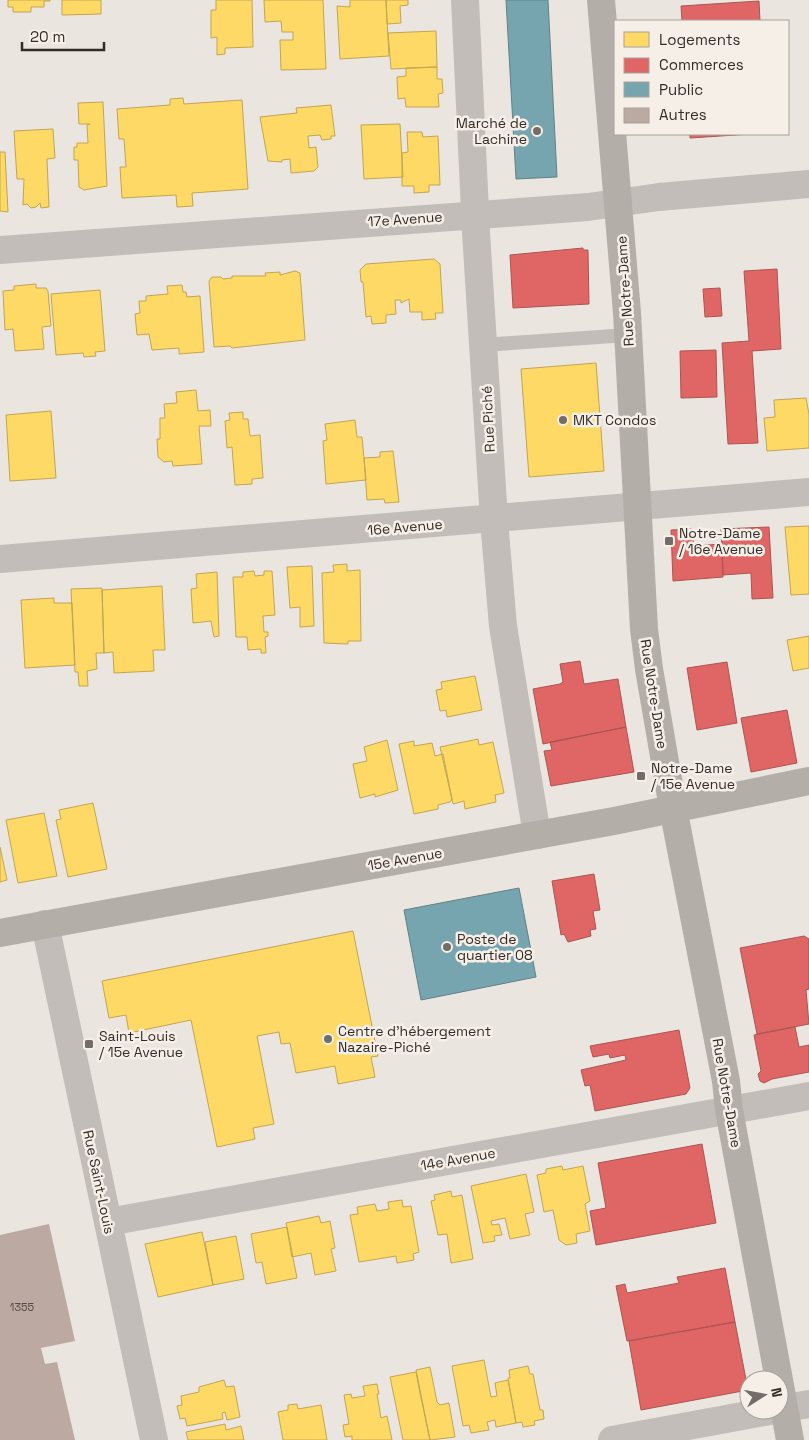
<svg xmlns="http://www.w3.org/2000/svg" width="809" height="1440" font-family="'Space Grotesk',sans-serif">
<rect width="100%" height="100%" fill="#eae5df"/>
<path fill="#ffd966" stroke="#c2a553" d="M8,0h42v1h-6v6h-13v5h-18v-5h-5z
M62,0h39v14l-39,1z
M216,0h36l1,47 -28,1v6l-8,1v-18l-6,1v-28h5z
M264,0h59l3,69 -45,1 -1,-30h13v-8h-11l-1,-11 -16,1z
M350,0h36l3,56 -49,3 -3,-53 13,1z
M386,0h22v5l-8,1 1,17 -14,1z
M436,31l1,36 -46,2 -3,-36z
M437,67v12h5l1,14 -5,1 1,13h-33l-1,-9 -7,1 -1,-22 9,-1v-8z
M183,98l1,6 58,-4 6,89 -56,4 1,13 -16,1 -1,-12 -54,3 -2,-31h6l-2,-28h-5l-2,-30 53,-4v-6z
M103,102l4,84 -23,4 -5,-3 -1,-27h-4v-13h3v-4h11l-1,-18 3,-1h-11l-1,-21z
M331,105l4,31h-4v3l-9,1 -2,-5 -12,1 1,12 7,-1 2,20 -4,4 -23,2 -1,-14 -8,1v2l-14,-1 -8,-44 37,-4 -1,-5z
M400,124l3,53 -39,2 -3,-54z
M53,129l2,29 -8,1 2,48 -8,1 -1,-5 -4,4 -5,1 -4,-4 -4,1 1,-26h-7l-3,-48z
M407,132h15l1,5 15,-1 2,49h-11v7l-15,1v-7h-12v-33l6,-1z
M0,152h5l3,60 -8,-1z
M434,259l6,5 3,49h-8l1,6 -14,1v-8h-12l-1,-13 -8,4v-3h-6l1,14 -10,1v8l-14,1 -1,-8 -5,1 -3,-35h-2l-1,-12 6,-6z
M295,271l5,2 5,67 -73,8 -2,-2 -16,1 -5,-66 3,-4h9l2,2 9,-1v-2h34l-1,-3 15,-1v3z
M36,284v4h10l2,3 3,35 -9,1 2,22 -29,2 -2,-22 -8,1 -2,-39 11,-1v-4z
M182,285l1,7h3l1,5 13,-1 4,56 -25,2v-6l-27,2 -3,-16 -12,1 -2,-21 5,-1 -1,-12h7v-5l22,-2 -1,-8z
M100,290l5,61 -10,1 1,4 -12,1 -1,-4 -27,2 -5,-61z
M596,363l8,108 -75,6 -8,-108z
M196,390l2,21 12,-1 1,16h-12l3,38 -29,2 -1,-5 -8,1 -6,-5 -1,-18h3v-21h5l-1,-14 13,-1 -1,-11z
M806,398l3,16v34l-42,3 -3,-33 11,-1 -1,-17z
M51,411l5,67 -46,3 -4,-66z
M243,412v7h5l2,17 10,-1 3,43 -11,1v5l-17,1 -3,-38 -5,1 -2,-27 5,-1 -1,-7z
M355,420l2,17h5l4,43 -40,4 -3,-43 4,-1 -2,-16z
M393,451l6,51 -14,1 -1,-4 -17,1 -3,-42 16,-1v-5z
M809,526v68l-18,1 -6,-68z
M347,564v7l13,-1 1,71h-13v3l-24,-1 -2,-70 12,-1 -1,-7z
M312,566l2,60 -14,1v-20l-10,1 -3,-41z
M254,571l1,5 9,-1v-4h8l3,44 -12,1 1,16h4v4l-3,1 1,16h-5v-4l-13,1 -1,-13h-11l-3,-60h10v-5z
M217,572l2,64 -5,1 -3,-16 -18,2 -2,-34 6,-1 -1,-14z
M162,586l3,64h-12l1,21 -40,2 -1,-21 -9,1 -2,-63z
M102,588l2,65h-8l1,16 -10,2 1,15h-9l-1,-14h-3l-4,-83z
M54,598v5h18l3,62 -50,3 -4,-68z
M809,636v32l-16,3 -6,-31z
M475,676l7,34 -35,7 -1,-7 -6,1 -4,-21 6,-1 -1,-7z
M478,739l1,6 14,-3 11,51 -9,2 1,7 -31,7 -1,-8 -11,3 -13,-57z
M387,740l11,50 -23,7v-3l-15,4 -7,-34 14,-3 -3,-14z
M414,741v5l18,-3 3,13 8,-2 9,45 -2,3 -12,3v4l-24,5 -15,-70z
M93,803l14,66 -39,8 -12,-57 5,-1 -2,-9z
M44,813l13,63 -39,7 -12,-63z
M0,847l7,33 -7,2z
M353,931l25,125 -7,1 4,20 -37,7 -3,-18 -39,7 -6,-30 -9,1 -2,-12 -22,4 17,88 -21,4 2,11 -38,8 -26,-127 -62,13 -3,-18 -17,3 -7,-37z
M562,1166l1,4 20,-4 7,35 -5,3 5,27 -14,3 1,9 -11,2 -7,-5 -6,-30 -9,2 -7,-37 9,-2v-4z
M526,1174l8,38 -9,2 5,21 -20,4 -5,-21 -14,3 1,4 7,-1 3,11 -8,1 1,5 -12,2 -12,-57z
M451,1191l1,6 10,-2 11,64 -22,4 -4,-29 -9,1 -7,-34 4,-1 -1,-5z
M402,1200l1,7 8,-1 8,46 -6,2 1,6 -17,3 -1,-7 -37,6 -9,-47 8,-1 -1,-7 18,-3 2,7 12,-2 -1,-7z
M319,1216l2,7 9,-2 5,27 -4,1 5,22 -21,4 -4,-22 -19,4 -6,-34z
M287,1227l10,51 -31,6 -4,-22 -6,1 -5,-29z
M202,1232l11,53 -55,12 -13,-53z
M236,1236l8,43 -31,6 -8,-43z
M484,1360l7,37 6,-1 -2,-13 13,-3 8,43 -20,4 -1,-7 -8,2 2,8 -18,3 -2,-8 -6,1 -11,-60z
M528,1366l2,8h3l7,36h3l1,9 -10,2 1,4 -12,2 -1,-5 -6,1 -8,-45h2l-1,-8z
M430,1367l7,35 3,3 9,-2 6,34 -25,3 -14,-70z
M416,1372l4,21 10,47h-27l-13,-63z
M224,1380l2,7 8,-1 6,31 -13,3 -2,-8 -3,1 1,6 -36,7 -2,-8 -5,1 -3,-13 5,-1 -1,-9 18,-4v-5z
M377,1384l2,10h-2l4,24 6,-2 5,24h-40v-4l-7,1 -2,-12 6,-1 -5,-29 7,-1 1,4 13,-2 -2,-10z
M297,1404l1,5 23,-4 6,35h-44l-5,-28 10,-2v-5z
M225,1424l1,6 15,-4 3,14h-56l-2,-8z"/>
<path fill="#e06666" stroke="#ac5453" d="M759,1l1,20h-78l-1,-15z
M690,134h61l-61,4z
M583,248v2h5l1,54 -76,4 -3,-53z
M777,269l4,80 -29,2 6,92 -30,1 -6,-101 27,-2 -5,-70z
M720,288l2,28 -17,1 -2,-28z
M716,350l1,47 -36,1 -1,-47z
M769,527l4,71 -21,1 -1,-26 -28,2 -2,-46z
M692,529l2,17 28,-2 1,33 -50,4 -2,-51z
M580,661l4,23 34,-5 8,48 -83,17 -10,-55 27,-5 3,-2 -3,-18z
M727,662l10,61 -40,7 -10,-62z
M787,710l10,53 -46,9 -10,-54z
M626,727l8,45 -83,14 -7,-35 8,-1 -2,-8z
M594,874l6,36 -7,1 3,18 -6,1 1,6 -23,6 -4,-8 -3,1 -9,-54z
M804,936l5,3v50l-3,1 3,34 -52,10 -17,-86z
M795,1027l4,20 10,-2v27l-37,7 -8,4 -4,-2 -2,-7 3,-3 -7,-36z
M679,1030l11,58 -4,6 -91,17 -5,-26 -5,1 -4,-16 45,-10 -1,-5 -15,3 -1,-4 -16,3 -3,-11z
M702,1144l14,79 -120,22 -6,-34 16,-3 -8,-45z
M725,1268l10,54 -108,19 -11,-55 9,-2 2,9 52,-10 -2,-6z
M735,1322l13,68 -107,20 -12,-69z"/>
<path fill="#76a5af" stroke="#628086" d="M506,0h42l9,177 -41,2z
M519,888l17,89 -115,23 -17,-90z"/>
<path fill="#bcaaa2" d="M49,1224l26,117 -34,7 4,16 12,-2 18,78h-75v-205z"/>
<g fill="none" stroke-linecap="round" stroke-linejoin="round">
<path stroke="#c3bdb9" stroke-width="14" d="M483,345l145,-10"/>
<path stroke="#c3bdb9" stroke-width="28" d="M465,0l11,232 18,288 9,106 34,209
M0,250l588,-43 71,-10 150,-13
M0,559l809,-67
M45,924l109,516
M108,1222l701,-126
M779,1409l30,-5
M612,1440l163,-30"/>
<path stroke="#b4aea9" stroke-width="28" d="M601,0l26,313 17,316 5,40 24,139 53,273 3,29 50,270
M0,933l614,-112 195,-40
M779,1380l11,60"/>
</g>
<g fill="#736c68" stroke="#f6efe7" stroke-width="2">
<circle cx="537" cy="131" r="5"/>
<circle cx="563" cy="420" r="5"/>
<rect x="664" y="536" width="10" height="10" rx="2.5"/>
<rect x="636" y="771" width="10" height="10" rx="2.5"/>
<circle cx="447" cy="947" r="5"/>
<circle cx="328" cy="1039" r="5"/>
<rect x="84" y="1039" width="10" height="10" rx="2.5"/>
</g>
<g text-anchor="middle" stroke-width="5" stroke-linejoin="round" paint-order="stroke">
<g font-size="11" fill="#554b46">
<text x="22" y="1311">1355</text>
</g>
<g font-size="14" fill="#332b28" stroke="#f6efe7" text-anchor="start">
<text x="527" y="128" text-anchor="end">Marché de<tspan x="527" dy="16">Lachine</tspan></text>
<text x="573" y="425">MKT Condos</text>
<text x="679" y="538">Notre-Dame<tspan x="679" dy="16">/ 16e Avenue</tspan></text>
<text x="651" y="773">Notre-Dame<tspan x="651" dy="16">/ 15e Avenue</tspan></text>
<text x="457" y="944">Poste de<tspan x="457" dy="16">quartier 08</tspan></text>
<text x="338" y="1036">Centre d'hébergement<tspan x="338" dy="16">Nazaire-Piché</tspan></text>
<text x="99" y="1041">Saint-Louis<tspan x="99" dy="16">/ 15e Avenue</tspan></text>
</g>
<g font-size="14" fill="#332b28" stroke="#f6efe7">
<text transform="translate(405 219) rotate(-4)" y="5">17e Avenue</text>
<text transform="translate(625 291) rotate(-94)" y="5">Rue Notre-Dame</text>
<text transform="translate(488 419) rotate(-93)" y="5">Rue Piché</text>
<text transform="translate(405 527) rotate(-5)" y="5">16e Avenue</text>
<text transform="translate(654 694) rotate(81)" y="5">Rue Notre-Dame</text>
<text transform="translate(405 859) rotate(-10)" y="5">15e Avenue</text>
<text transform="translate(727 1093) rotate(80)" y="5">Rue Notre-Dame</text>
<text transform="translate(458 1159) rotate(-10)" y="5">14e Avenue</text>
<text transform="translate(99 1182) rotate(78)" y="5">Rue Saint-Louis</text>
</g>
</g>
<rect x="614" y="20" width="175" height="115" fill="#f6efe7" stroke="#a8a19b"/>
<rect x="624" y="32" width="25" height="15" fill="#ffd966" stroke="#a8a19b"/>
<text x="659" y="45" font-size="15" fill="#332b28">Logements</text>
<rect x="624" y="58" width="25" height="15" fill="#e06666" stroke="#a8a19b"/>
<text x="659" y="70" font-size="15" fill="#332b28">Commerces</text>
<rect x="624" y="82" width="25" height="15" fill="#76a5af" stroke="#a8a19b"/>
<text x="659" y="95" font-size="15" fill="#332b28">Public</text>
<rect x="624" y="108" width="25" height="15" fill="#bcaaa2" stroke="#a8a19b"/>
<text x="659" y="120" font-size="15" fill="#332b28">Autres</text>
<g transform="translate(764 1395) rotate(79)"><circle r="24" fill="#f6efe7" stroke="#a8a19b"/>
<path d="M0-4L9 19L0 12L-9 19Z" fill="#736c68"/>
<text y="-8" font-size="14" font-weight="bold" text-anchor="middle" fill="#332b28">N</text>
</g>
<path d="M22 42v8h82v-8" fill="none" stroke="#332b28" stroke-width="2.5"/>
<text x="30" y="42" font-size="15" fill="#332b28" stroke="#f6efe7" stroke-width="4" paint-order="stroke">20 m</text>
</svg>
